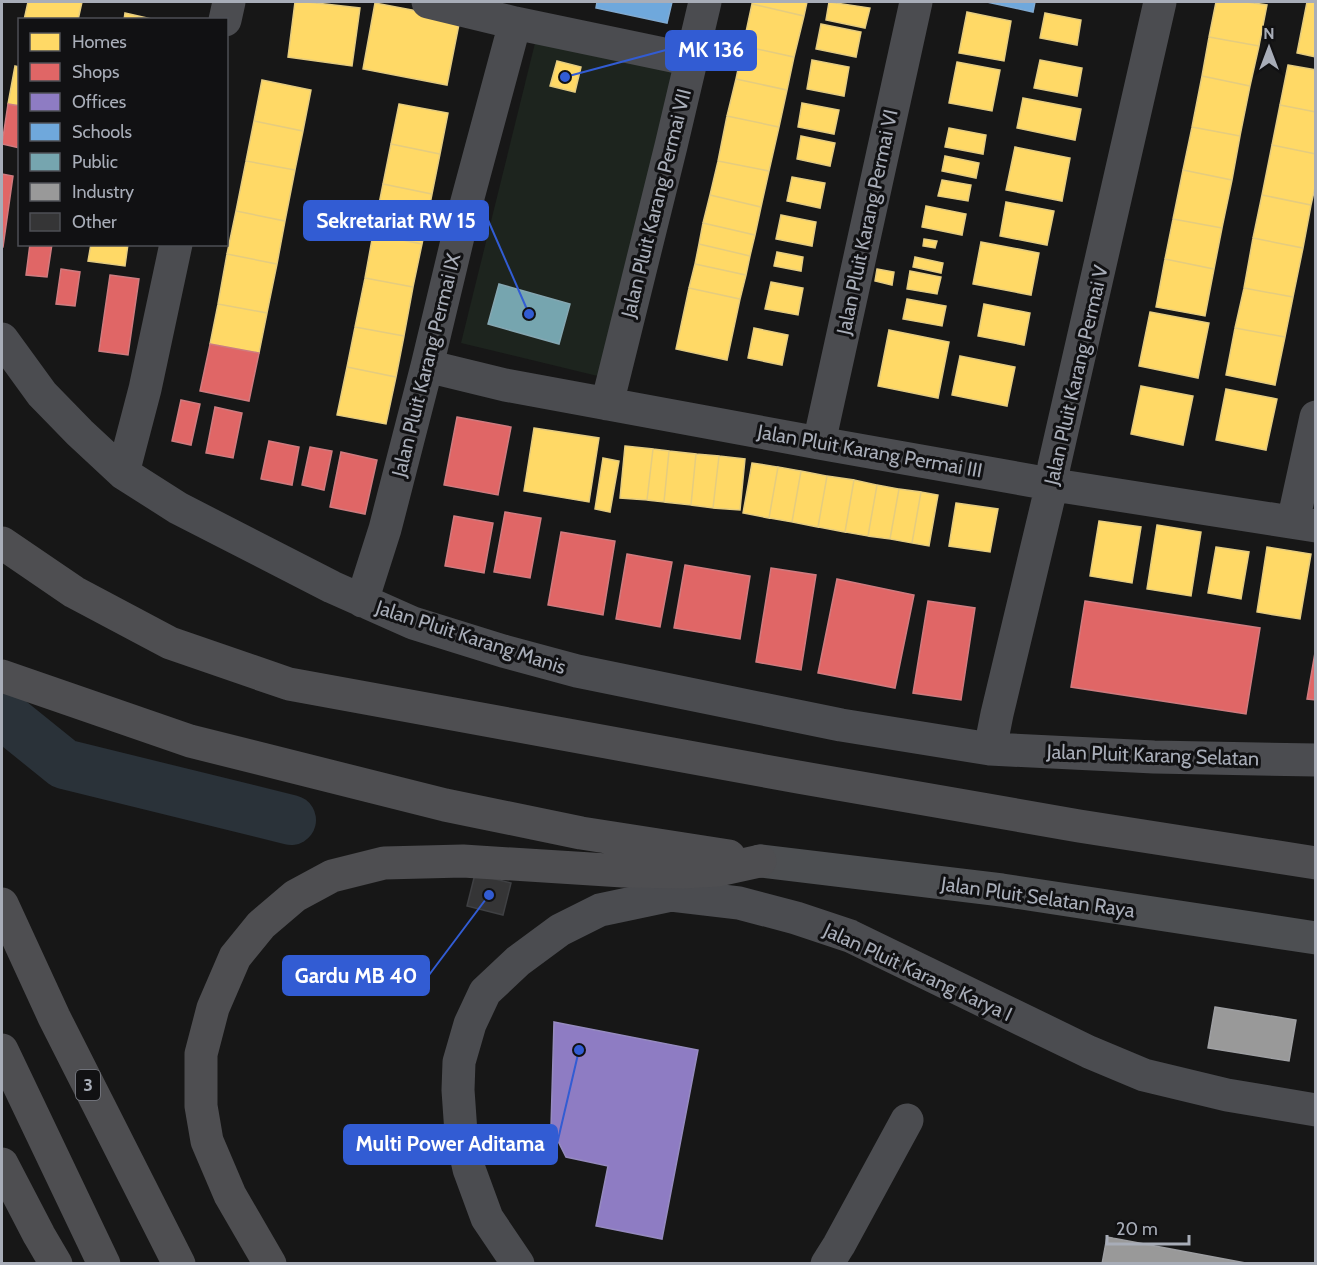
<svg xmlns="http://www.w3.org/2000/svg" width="1317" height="1265" font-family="Cabin,sans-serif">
<rect width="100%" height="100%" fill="#171717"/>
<path fill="#1d241e" d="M537,35l147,36 -74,308 -149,-36z"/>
<path fill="#ffd966" stroke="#e5cc7f" stroke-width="1.5" d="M28,2h54l-4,18h-54z
M295,2h12l53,6 -8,58 -64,-9z
M753,2h54l-3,14 -52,-12z
M829,2l41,6 -5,20 -39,-8z
M1216,2h31l20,3 -8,41 -50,-9z
M1307,2h9v55l-19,-4z
M375,3l85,16 -13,66 -84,-16z
M752,4l52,12 -10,41 -51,-11z
M967,12l44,9 -7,40 -45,-8z
M125,13l31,7h-32z
M1045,13l36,7 -4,25 -37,-7z
M821,24l40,8 -5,25 -40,-8z
M1209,37l50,9 -9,40 -48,-10z
M743,46l51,11 -7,33 -51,-11z
M812,60l37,7 -5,29 -37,-7z
M1040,60l42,8 -5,28 -43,-8z
M557,61l24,6 -6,25 -25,-6z
M957,62l43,8 -8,41 -43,-8z
M1288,65l28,5v42l-36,-7z
M15,66l5,1v39l-12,-2z
M1202,76l48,10 -10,50 -48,-9z
M736,79l51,11 -8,37 -52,-11z
M262,80l49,10 -8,41 -49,-10z
M1023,98l58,11 -6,31 -58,-12z
M802,103l37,7 -5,24 -36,-7z
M399,104l49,9 -8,41 -49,-10z
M1280,105l36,7v42l-44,-9z
M727,116l52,11 -10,44 -51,-10z
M254,121l49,10 -8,39 -49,-9z
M1192,127l48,9 -8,44 -49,-10z
M949,128l37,7 -3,19 -38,-7z
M801,136l34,7 -5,23 -33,-7z
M391,144l49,10 -8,40 -49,-10z
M1272,145l44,9v29l-5,22 -49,-10z
M1015,147l55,11 -8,43 -56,-11z
M945,156l34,7 -3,15 -34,-7z
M246,161l49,9 -10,51 -49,-10z
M718,161l51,10 -8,36 -51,-12z
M1183,170l49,10 -10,48 -49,-9z
M792,177l33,6 -5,25 -33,-7z
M942,180l29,5 -3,16 -30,-5z
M383,184l49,10 -10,50 -49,-10z
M710,195l51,12 -6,28 -52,-12z
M1262,195l49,10 -8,43 -50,-10z
M1006,202l48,9 -7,34 -47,-9z
M926,206l40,8 -4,21 -40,-8z
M236,211l49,10 -8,43 -50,-10z
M781,215l35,7 -4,24 -36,-7z
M1173,219l49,9 -8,41 -49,-10z
M703,223l52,12 -5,21 -51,-12z
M373,234l49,10 -9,43 -48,-9z
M1253,238l50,10 -10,49 -49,-9z
M924,239l13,2 -2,7 -12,-2z
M981,242l58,11 -8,42 -58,-11z
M91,244h37l-3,22 -37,-5z
M699,244l51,12 -4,19 -51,-11z
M777,252l26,5 -2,14 -27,-5z
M227,254l50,10 -10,49 -49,-9z
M915,257l28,6 -2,10 -28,-6z
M1165,259l49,10 -9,47 -49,-9z
M695,264l51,11 -6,24 -51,-11z
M877,269l17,3 -2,13 -17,-4z
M910,271l31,6 -4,17 -30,-5z
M365,278l48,9 -9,49 -49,-9z
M771,282l32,6 -5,27 -33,-6z
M689,288l51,11 -13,61 -51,-11z
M1244,288l49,9 -8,40 -50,-9z
M907,299l39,7 -4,20 -39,-7z
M218,304l49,9 -8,40 -49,-9z
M984,304l46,9 -6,32 -46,-9z
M1150,312l59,11 -11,55 -59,-12z
M355,327l49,9 -8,41 -49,-10z
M754,328l34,7 -6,30 -34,-7z
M1235,328l50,9 -10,48 -49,-10z
M889,330l60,12 -11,56 -60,-12z
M960,356l55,11 -8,39 -55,-11z
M347,367l49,10 -10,47 -49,-9z
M1141,386l52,10 -10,49 -52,-11z
M1226,389l51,10 -11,51 -50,-10z
M534,428l65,10 -10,64 -65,-11z
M625,446l28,3 -6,51 -27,-2z
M653,449l16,2 -5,51 -17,-2z
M669,451l27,3 -5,51 -27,-3z
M696,454l23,2 -6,52 -22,-3z
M719,456l26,3 -5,51 -27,-2z
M603,458l16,3 -9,51 -15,-3z
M752,463l26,4 -9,51 -26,-5z
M778,467l23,4 -9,51 -23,-4z
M801,471l26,5 -9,51 -26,-5z
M827,476l27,4 -9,52 -27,-5z
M854,480l23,5 -9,51 -23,-4z
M877,485l22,4 -9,50 -22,-3z
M899,489l22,3 -9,51 -22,-4z
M921,492l17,3 -9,51 -17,-3z
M956,503l42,6 -8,43 -41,-6z
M1099,521l42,6 -9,56 -42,-7z
M1157,525l44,7 -10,64 -44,-7z
M1216,547l33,5 -8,47 -33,-6z
M1267,547l44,7 -11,65 -43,-7z"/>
<path fill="#e06666" stroke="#cf7b7f" stroke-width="1.5" d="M8,104l12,2v42l-18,-4z
M2,174l11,2 -10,71h-1z
M30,244h22l-5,33 -21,-2z
M61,269l19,3 -5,34 -19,-2z
M110,275l29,4 -11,76 -29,-4z
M210,344l49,9 -10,48 -49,-10z
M181,400l19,4 -9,41 -19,-4z
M215,407l27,6 -9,45 -27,-5z
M457,417l54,10 -13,68 -54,-10z
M269,441l30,6 -7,38 -31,-6z
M310,447l22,4 -8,39 -22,-5z
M341,452l36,8 -12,54 -35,-7z
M505,512l36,6 -11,60 -36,-6z
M454,516l39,7 -9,50 -39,-7z
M561,532l54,9 -12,74 -55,-10z
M627,554l45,8 -12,65 -44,-8z
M685,565l65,11 -10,63 -66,-11z
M771,568l45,7 -15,95 -45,-8z
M837,579l77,16 -19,93 -77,-15z
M928,601l47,7 -14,92 -48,-7z
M1085,601l175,27 -14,86 -175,-27z
M1316,647v53l-9,-1z"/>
<path fill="#8e7cc3" stroke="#968bc0" stroke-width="1.5" d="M554,1022l144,28 -36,189 -66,-13 12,-60 -42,-9 -15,-30z"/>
<path fill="#6fa8dc" stroke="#80aad1" stroke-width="1.5" d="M597,2h75l-5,21 -71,-15z
M987,2h48l-2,10z"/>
<path fill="#76a5af" stroke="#85a7b2" stroke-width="1.5" d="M499,284l71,20 -11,40 -71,-20z"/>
<path fill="#999" stroke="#9e9fa2" stroke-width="1.5" d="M1215,1007l81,13 -7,41 -81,-13z
M1107,1237l144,27h-149z"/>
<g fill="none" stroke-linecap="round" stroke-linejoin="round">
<path stroke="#2a3239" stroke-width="50" d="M2,714l62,50 227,56"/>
</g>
<path fill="#353536" stroke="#3f4043" stroke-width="1.5" d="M475,874l36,9 -8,32 -36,-9z"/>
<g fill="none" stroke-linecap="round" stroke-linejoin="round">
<path stroke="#4b4c50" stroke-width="33" d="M428,2l87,21 177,37
M225,20l4,-18
M2,339l40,55 38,39 43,40 55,35 154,79 81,36 90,28 74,20 264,54 149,24 164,8 162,3
M427,366l78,19 314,58 248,44 249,39
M607,404l64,-258 34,-144
M819,443l97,-441
M123,473l22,-84 31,-145
M1293,522l23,-105
M362,601l23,-72 42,-163 36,-150 52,-193
M990,749l7,-35 55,-230 2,-18 106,-464
M518,1264l-31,-46 -18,-49 -8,-36 -3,-43 1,-28 11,-38 15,-32 33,-31 42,-31 40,-20 71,-15 68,8 57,15 54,18 239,116 55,23 83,20 89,15
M827,1264l12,-19 68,-125"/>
<path stroke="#4d4f52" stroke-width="33" d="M760,861l242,29 314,48"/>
<path stroke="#4e4e51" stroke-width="33" d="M2,543l72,49 96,51 119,41 509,93 281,49 237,37
M2,676l188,65 255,64 136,28 148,23
M2,904l52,113 125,247
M2,1050l102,214
M2,1164l37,71 17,29
M270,1264l-40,-69 -23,-54 -6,-35v-52l12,-46 22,-51 26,-32 34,-29 37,-20 52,-13 79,-2 160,10 60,1 36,-2 41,-9"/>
</g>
<g text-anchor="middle" stroke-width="6" stroke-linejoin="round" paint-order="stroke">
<rect fill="#111113" stroke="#7b7e86" stroke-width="1.5" x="76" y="1070" width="24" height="30" rx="4.5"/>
<g font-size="18" font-weight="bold" fill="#a8adb8">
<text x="88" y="1091">3</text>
</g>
<g font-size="20" fill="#a8adb8" stroke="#111113">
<text transform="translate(656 203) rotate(-76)" y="7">Jalan Pluit Karang Permai VII</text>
<text transform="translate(867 222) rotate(-78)" y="7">Jalan Pluit Karang Permai VI</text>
<text transform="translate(426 365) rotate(-76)" y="7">Jalan Pluit Karang Permai IX</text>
<text transform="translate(1076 375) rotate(-77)" y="7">Jalan Pluit Karang Permai V</text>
<text transform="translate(870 451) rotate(10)" y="7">Jalan Pluit Karang Permai III</text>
<text transform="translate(471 637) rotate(18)" y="7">Jalan Pluit Karang Manis</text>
<text transform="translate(1153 755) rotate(2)" y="7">Jalan Pluit Karang Selatan</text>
<text transform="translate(1038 897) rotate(8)" y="7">Jalan Pluit Selatan Raya</text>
<text transform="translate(918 972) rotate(25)" y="7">Jalan Pluit Karang Karya I</text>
</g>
</g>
<path fill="none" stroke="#325cd3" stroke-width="2" d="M565 77L666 50M529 314L488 220M489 895L429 975M579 1050L557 1144"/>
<g fill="#325cd3" stroke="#111113" stroke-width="2">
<circle cx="565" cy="77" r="6"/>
<circle cx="529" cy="314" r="6"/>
<circle cx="489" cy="895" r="6"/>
<circle cx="579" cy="1050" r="6"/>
</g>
<g fill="#325cd3" stroke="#325cd3" stroke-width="2">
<rect x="666" y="31" width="90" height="39" rx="6"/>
<rect x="304" y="201" width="184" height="39" rx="6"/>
<rect x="283" y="956" width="146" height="39" rx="6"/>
<rect x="344" y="1125" width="213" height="39" rx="6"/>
</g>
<g font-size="21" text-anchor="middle" font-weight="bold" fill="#fff">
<text x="711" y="57">MK 136</text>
<text x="396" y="228">Sekretariat RW 15</text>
<text x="356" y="983">Gardu MB 40</text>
<text x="450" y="1151">Multi Power Aditama</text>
</g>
<rect width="1317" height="1265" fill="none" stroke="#a8adb8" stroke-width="6"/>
<rect x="18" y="18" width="210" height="228" fill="#111113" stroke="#4d4f55" stroke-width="1.5"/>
<rect x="30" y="33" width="30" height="18" fill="#ffd966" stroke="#4d4f55" stroke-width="1.5"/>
<text x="72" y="48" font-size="18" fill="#a8adb8">Homes</text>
<rect x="30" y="63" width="30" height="18" fill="#e06666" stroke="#4d4f55" stroke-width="1.5"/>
<text x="72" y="78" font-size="18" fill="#a8adb8">Shops</text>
<rect x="30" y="93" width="30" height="18" fill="#8e7cc3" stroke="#4d4f55" stroke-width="1.5"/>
<text x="72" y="108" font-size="18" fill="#a8adb8">Offices</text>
<rect x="30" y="123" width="30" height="18" fill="#6fa8dc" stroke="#4d4f55" stroke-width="1.5"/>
<text x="72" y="138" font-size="18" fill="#a8adb8">Schools</text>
<rect x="30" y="153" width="30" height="18" fill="#76a5af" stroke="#4d4f55" stroke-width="1.5"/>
<text x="72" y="168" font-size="18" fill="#a8adb8">Public</text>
<rect x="30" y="183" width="30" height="18" fill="#999999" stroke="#4d4f55" stroke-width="1.5"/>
<text x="72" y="198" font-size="18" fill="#a8adb8">Industry</text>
<rect x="30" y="213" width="30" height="18" fill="#353536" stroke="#4d4f55" stroke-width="1.5"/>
<text x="72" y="228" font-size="18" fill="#a8adb8">Other</text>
<g transform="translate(1269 48)" stroke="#111113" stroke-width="4.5" paint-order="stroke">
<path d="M0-4.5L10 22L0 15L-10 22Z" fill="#a8adb8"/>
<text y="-9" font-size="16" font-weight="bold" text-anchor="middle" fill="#a8adb8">N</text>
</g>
<path d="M1107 1235v9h82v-9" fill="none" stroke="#a8adb8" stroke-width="3"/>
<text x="1116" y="1235" font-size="18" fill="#a8adb8" stroke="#111113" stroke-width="4.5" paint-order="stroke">20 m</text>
</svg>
